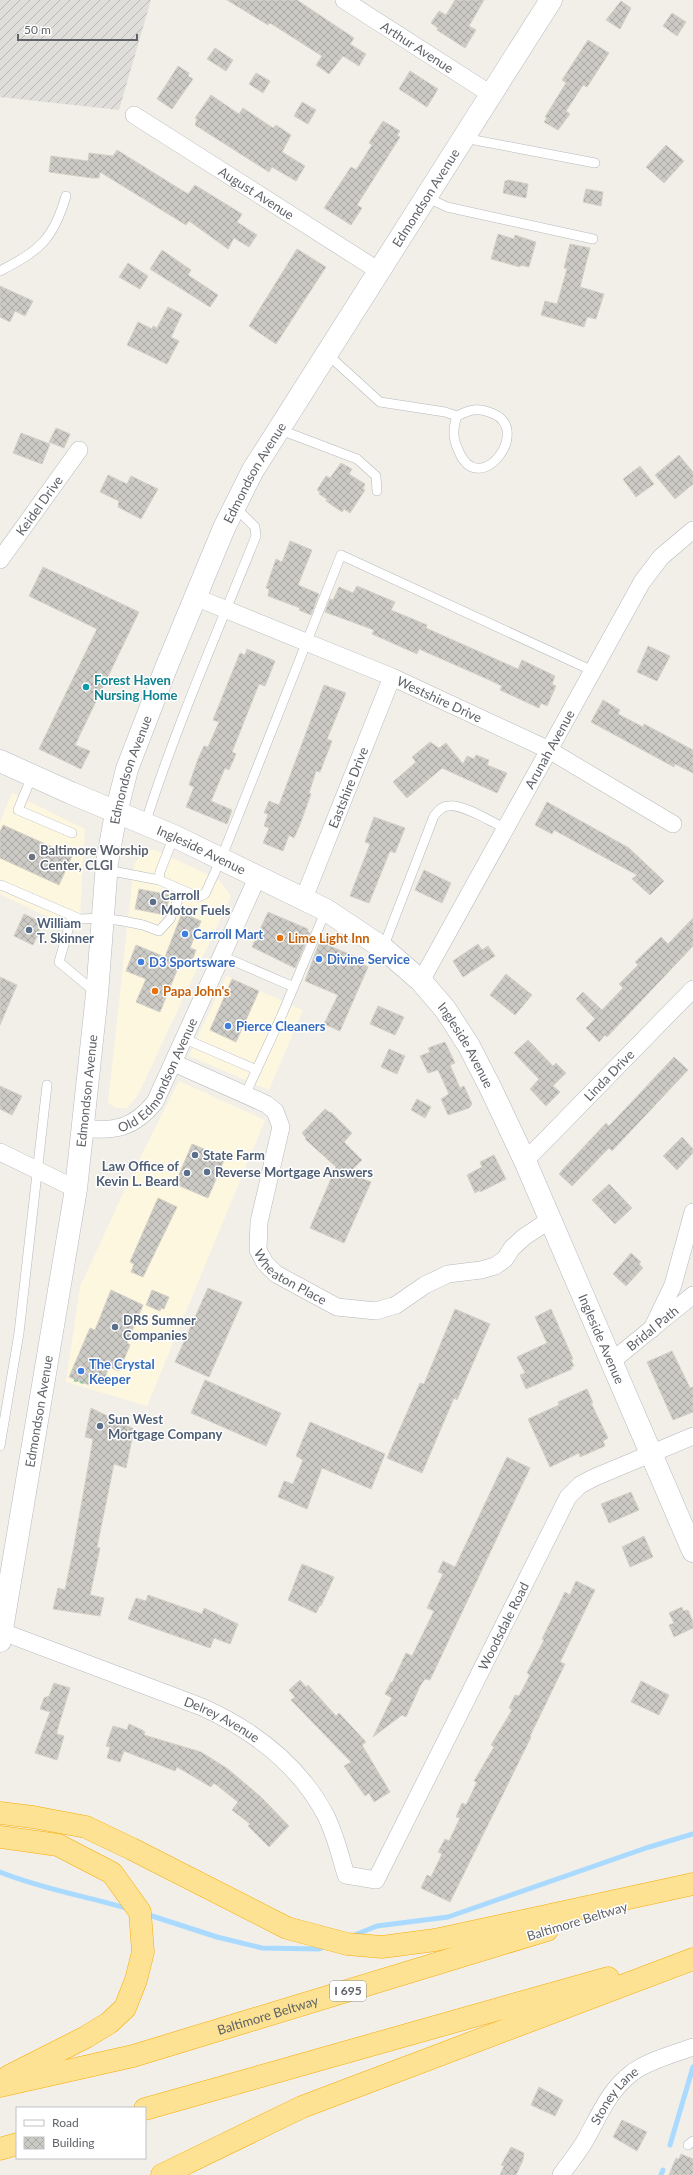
<svg xmlns="http://www.w3.org/2000/svg" width="693" height="2175" font-family="Lato,sans-serif">
<defs>
<pattern id="industrial-furrows" width="10" height="10" patternUnits="userSpaceOnUse"><rect width="10" height="10" fill="#e0deda"/><path d="M-1 1l2-2M0 10L10 0M9 11l2-2" fill="none" stroke="#b9b8b5"/></pattern>
<pattern id="building-cross-hatch" width="8" height="8" patternUnits="userSpaceOnUse"><rect width="8" height="8" fill="#cccac5"/><path d="M0 0l8 8M0 8l8-8" fill="none" stroke="#a9a8a4"/></pattern>
</defs>
<rect width="100%" height="100%" fill="#f1efe8"/>
<path fill="#fef7e0" d="M12,793l73,36 -6,103 -79,-38v-72z
M143,850h12l64,30 12,16 -93,199 -11,13h-11l-8,-5 26,-238z
M226,976l77,34 -34,80 -80,-34z
M179,1081l86,39 -118,286 -81,-24 14,-95 52,-113z"/>
<path fill="url(#industrial-furrows)" d="M0,0h151l-32,110 -119,-13z"/>
<g fill="none" stroke-linecap="round" stroke-linejoin="round">
<path stroke="#aadaff" stroke-width="5" d="M0,1872c42,17 86,24 129,37
M146,1914l71,23 45,11 57,1 5,-2
M352,1936l25,-10 71,-9 198,-69 47,-14
M670,2145l23,-78
M661,2175l2,-5"/>
</g>
<path fill="url(#building-cross-hatch)" stroke="#d6d1c6" d="M227,0h70l57,38 -4,6 16,10 -7,12 -16,-10 -14,18 -13,-9 6,-9 -52,-33 -2,2z
M455,0h29l-15,26 7,4 -11,18 -28,-18 1,-2 -7,-5 8,-12 7,4z
M621,1l10,7 -11,21 -14,-9z
M672,13l14,9 -9,14 -14,-10z
M588,40l21,13 -22,34 -4,-2 -17,26 4,3 -12,16 -14,-8 3,-4 -2,-1 21,-34 -4,-3z
M215,48l18,12 -7,11 -19,-12z
M178,66l11,7 -1,3 5,3 -21,30 -15,-10z
M410,71l28,18 -11,18 -28,-18z
M256,73l14,8 -7,12 -14,-9z
M211,95l28,19 4,-6 30,20 3,-3 15,10 -9,17 23,14 -9,15 -24,-14 -3,5 -74,-47 2,-6 -2,-1z
M302,102l14,8 -8,14 -14,-8z
M383,121l17,10 -3,4 3,2 -43,68 5,3 -11,17 -27,-17 27,-41 5,3 16,-25 -3,-2z
M666,145l18,16 -20,22 -18,-16z
M117,150l71,44 7,-9 47,29 -5,8 20,13 -8,12 -15,-9 -6,11 -39,-28 -3,4 -86,-53 -1,6h-7l-43,-6 2,-16 37,5 1,-8 24,3z
M509,180l19,4 -2,14 -23,-5 2,-12z
M586,189l17,3 -2,14 -18,-4z
M498,234l16,5 1,-4 21,7 -7,25 -9,-2v2l-29,-8z
M570,244l20,4 -10,39 24,7 -8,25 -9,-2 -3,10 -43,-12 4,-14 12,3 10,-35 -3,-1z
M297,249l29,18 -50,77 -27,-18z
M162,250l29,20 -3,5 30,20 -8,12 -60,-38z
M128,263l20,13 -8,13 -21,-12z
M0,286l33,15 -8,15 -10,-5 -5,11 -10,-5z
M168,307l14,7 -11,23 8,4 -12,23 -40,-19 11,-23 14,7 1,-3 4,2z
M56,428l14,6 -6,14 -15,-6z
M21,433l29,11 -8,20 -29,-11z
M679,455l14,17v12l-18,15 -20,-24z
M341,463l11,6 -3,5 16,10 -2,5 2,1 -15,23 -6,-4 -2,3 -16,-11 1,-2 -8,-5 1,-2 -3,-2 9,-14 4,2z
M640,466l14,18 -18,13 -13,-18z
M108,475l19,9 4,-8 27,13 -17,30 -23,-12 1,-6 -19,-9z
M290,541l22,9 -14,35 21,9 -8,21 -12,-5 1,-2 -32,-12 1,-7 -3,-1 10,-29 6,3z
M43,567l96,45 -64,133 15,6 -9,18 -42,-20 58,-120 -68,-33z
M357,586l38,16 -4,8 36,15 -1,3 92,41 4,-9 33,16 -3,8 4,2 -9,20 -6,-3 -2,5 -39,-18 2,-4 -17,-8 -66,-29 -2,5 -45,-20 2,-4 -49,-18 5,-13 3,1 6,-13 14,6z
M648,646l22,10 -13,25 -20,-9z
M247,649l28,12 -10,25 -6,-2 -27,68 4,2 -7,16 -4,-2 -14,33 21,9 -5,14 -41,-17 8,-20 -5,-2 9,-26 6,-13 4,1 11,-25 -6,-2 27,-67 5,2z
M324,685l22,8 -19,46 5,2 -12,31 -4,-1 -7,22 2,1 -12,33 -5,11 -5,-3 -6,16 -20,-8 6,-15 -5,-2 4,-12 -4,-1 5,-12 10,4z
M603,700l17,10 -2,4 25,13 1,-3 49,26v23l-18,-9 -1,3 -83,-45z
M430,742l9,6 7,-5 17,21 4,-8 7,3 2,-4 13,5 -2,5 20,8 -10,20 -55,-25 -35,30 -14,-16 23,-20 -4,-5z
M547,802l82,46 35,33 -14,14 -18,-16 5,-4 -83,-45 -2,4 -17,-9z
M374,817l31,11 -10,25 -5,-2 -21,52 -19,-7 20,-52 -5,-2z
M3,825l69,31 -13,29 -59,-27v-26z
M424,870l27,13 -9,20 -27,-13z
M139,889l31,6 -5,20 -30,-6z
M268,912l40,17 -1,2 3,2 -15,35 -43,-21z
M182,913l19,8 -11,27 6,2 -6,16 -10,-3 -20,49 -24,-10 10,-23 -20,-8 10,-26 29,12z
M24,914l19,9 -10,22 -19,-9z
M693,918v28l-86,91 -2,-2 -6,7 -13,-14 9,-9 -19,-20 7,-7 19,18 21,-22 -4,-4 19,-19 -3,-3 26,-25 7,7z
M321,938l12,5 -1,4 32,13 -2,4 6,3 -28,64 -16,-7 14,-29 -33,-14z
M478,944l4,6 6,-4 7,10 -32,21 -10,-16z
M506,974l26,21 -17,20 -25,-20z
M0,977l17,8 -17,40z
M232,979l27,12 -23,51 -26,-12z
M378,1006l26,11 -9,18 -25,-11z
M528,1040l25,26 3,-3 10,10 -13,13 7,6 -14,14 -16,-17 9,-10 -25,-26z
M445,1042l10,21 -5,2 10,23 4,-2 8,18 -3,4 -21,7 -7,-16 8,-5 -11,-24 -10,3 -8,-17 10,-4 -2,-4z
M389,1049l16,7 -8,18 -16,-7z
M674,1057l14,13 -76,81 -3,-3 -37,38 -13,-12 5,-6 42,-45 3,3z
M0,1086l22,10 -10,19 -12,-6z
M417,1099l14,8 -6,11 -14,-8z
M325,1109l5,4 1,-1 21,21 -8,9 18,18 -13,13 22,9 -27,61 -34,-15 26,-61 -31,-28 1,-1 -4,-5z
M682,1137l11,12v4l-16,17 -14,-14z
M192,1144l33,14 -17,40 -33,-14z
M494,1155l12,24 -26,13v-2l-5,3 -8,-18 15,-8 -2,-5z
M609,1184l23,24 -17,16 -23,-24z
M158,1198l19,9 -34,70 -12,-5 3,-8 -4,-2z
M631,1253l10,9 -2,2 4,4 -17,18 -13,-12z
M208,1288l34,14 -33,75 -34,-15z
M111,1290l32,15 -16,38 3,2 -11,26 -10,-4 -7,18 -11,-4 -2,4 -20,-8 21,-49 5,2z
M152,1290l17,7 -5,12 -3,-1 -1,3 -14,-6z
M455,1309l35,15 -33,76 -3,-2 -32,75 -35,-15 33,-75 4,1z
M551,1309l22,50 -2,1 3,6 -3,1 1,2 -46,20 -6,-14 5,-2 -8,-16 30,-14 -12,-26z
M672,1351l18,37 3,-1v25l-20,8 -26,-58z
M205,1380l76,33 -15,33 -75,-33z
M587,1389l6,14h-2l17,35 -5,3 2,5 -25,11 -1,-4 -29,14 -22,-48 31,-14 -1,-3z
M91,1408l43,21 -8,39 -12,-4 -17,83 3,1 -10,47 14,3 -4,18 -47,-7 5,-21 7,2 8,-39 20,-112 -8,-2z
M310,1422l75,32 -14,35 -49,-21 -15,41 -29,-12 6,-16 9,3 10,-24 -7,-4z
M507,1457l23,11 -100,212 -5,-1 -5,7 -14,31 -4,-2 -29,22 19,-39 -7,-4 6,-12 1,1 14,-30 6,3 22,-45 -7,-3 16,-34 -5,-2 5,-11 12,6z
M631,1492l8,18 -30,13 -8,-19z
M644,1536l9,21 -23,10 -8,-20z
M302,1564l32,13 -13,29 -1,-1 -4,8 -28,-13z
M576,1581l19,9 -35,72 5,2 -35,72 1,1 -81,165 -29,-14 6,-13 4,2 11,-23 -4,-2 7,-13 4,2 11,-23 -4,-1 6,-14 4,2 11,-23 -3,-1 20,-34 -3,-2 21,-35 -3,-2 6,-13 4,1 11,-21 -3,-2 17,-33 -2,-1 23,-47 5,3z
M148,1595l54,19 2,-6 34,16 -8,20 -16,-6 -4,10 -82,-29 8,-21 10,3z
M682,1607l1,4 5,-1 5,12v6l-19,9 -5,-12 5,-2 -5,-10z
M300,1680l6,7 2,-2 28,31 3,-3 27,29 -4,3 28,47 -16,10 -5,-9 -4,3 -21,-30 7,-4 -60,-62 4,-3 -6,-7z
M641,1681l28,14 -10,20 -28,-13z
M54,1683l16,5 -13,43v3l7,2 -7,24 -22,-7 15,-41 -10,-3 4,-11 5,-2z
M129,1724l13,6 3,2 -1,3 57,17 27,17 33,28 28,29 -20,21 -21,-21 2,-2 -18,-14 6,-8 -24,-19 -3,4 -34,-20 -2,4 -51,-20 -4,11 -13,-4 3,-11 -4,-1 7,-20 14,4z
M539,2087l24,13 -8,16 -24,-11z
M622,2120l25,12 -10,19 -24,-14z
M511,2147l13,6 -1,7 -7,15h-16l4,-9 -3,-1z
M681,2154l12,5v16h-24l7,-17 3,1z"/>
<g fill="none" stroke-linecap="round" stroke-linejoin="round">
<g stroke="#b5b8bc" stroke-width="10">
<path id="service" d="M464,138l131,25
M426,197l21,10 146,32
M0,271c40,-21 53,-31 66,-75
M326,353l54,49 65,10 12,4c14,-7 22,-9 37,-2 37,17 -13,83 -34,40 -7,-14 -8,-23 -3,-38
M278,429l79,30 19,17 1,15
M32,776l-14,34 54,23
M145,824c31,-98 73,-193 111,-288l-1,-9 -20,-20
M174,836l-14,36 -1,8 39,17 7,-3 16,-35 120,-304 252,116
M107,870l52,10
M0,886l1,-1 79,34 22,-1 21,3 20,4 16,6 11,-12 12,-29
M72,916l-13,46 36,30
M383,948l51,-132c4,-5 8,-10 15,-10 14,-2 42,16 56,22
M222,956l72,31
M185,1039l72,31
M245,1095l36,-78 45,-107
M0,1446l19,-113 28,-248
M688,2145l5,-4"/>
</g>
<g stroke="#b5b8bc" stroke-width="18">
<g id="minor">
<path id="s1" d="M344,0l148,95"/>
<path id="s2" d="M134,115l245,156"/>
<path id="s3" d="M0,560l79,-110"/>
<path id="s4" d="M195,597l197,80 157,73 124,74"/>
<path id="s5" d="M304,898l88,-221"/>
<path id="s6" d="M421,981l221,-399 19,-25 32,-27"/>
<path id="s7" d="M174,1063l92,41 9,7 6,16 -22,95 -1,28 7,13 11,11 61,33 39,4 20,-6 29,-20 23,-11 33,-4 14,-4 10,-7 7,-11 12,-11 27,-18"/>
<path id="s8" d="M83,1128c32,4 51,0 72,-26l103,-226"/>
<path d="M0,1152l76,37"/>
<path id="s9" d="M525,1161l168,-172"/>
<path d="M652,1329l21,-44 20,-73"/>
<path id="s10" d="M612,1361l81,-66"/>
<path id="s11" d="M0,1631l202,76c51,23 96,57 123,107 10,19 15,41 21,61l30,5 192,-383 12,-12 13,-7 100,-42"/>
<path id="s12" d="M561,2175c8,-12 18,-23 25,-36 14,-25 23,-49 47,-67 17,-12 41,-18 60,-25"/>
</g>
</g>
<g stroke="#b6babf" stroke-width="23">
<g id="secondary">
<path id="s13" d="M0,761l71,32 103,43 152,74 57,38 38,33 24,28 24,37 22,43 34,72 168,390"/>
<path id="s14" d="M0,1641l76,-452 21,-195 10,-131 9,-50 11,-44 39,-101 58,-140 29,-58 298,-470"/>
</g>
</g>
<g stroke="#f9ab00" stroke-width="23">
<g id="motorway">
<path d="M0,1813l33,4 53,10 46,22 155,79 60,16 35,3 53,-7 258,-56"/>
<path d="M0,1837l58,8 54,28 28,39 3,40 -7,28 -11,28 -16,15 -23,14 -77,39"/>
<path id="s15" d="M0,2086l133,-30 414,-126"/>
<path d="M145,2109l463,-131"/>
<path d="M0,2149l17,-5"/>
<path d="M162,2175l140,-68 391,-148"/>
</g>
</g>
<path stroke="#9cc7a9" stroke-width="2.5" stroke-dasharray="4 2" stroke-linecap="butt" d="M74,1380l10,3"/>
<use href="#service" stroke="#fff" stroke-width="9"/>
<use href="#minor" stroke="#fff" stroke-width="17"/>
<use href="#secondary" stroke="#fff" stroke-width="22"/>
<use href="#motorway" stroke="#fde293" stroke-width="22"/>
</g>
<circle fill="#0f9aa8" stroke="#fff" stroke-width="1.5" cx="86" cy="687" r="4"/>
<circle fill="#6b7280" stroke="#fff" stroke-width="1.5" cx="32" cy="857" r="4"/>
<g fill="#5c6f8a" stroke="#fff" stroke-width="1.5">
<circle cx="153" cy="902" r="4"/>
<circle cx="29" cy="930" r="4"/>
<circle cx="195" cy="1155" r="4"/>
<circle cx="207" cy="1172" r="4"/>
<circle cx="187" cy="1173" r="4"/>
<circle cx="115" cy="1327" r="4"/>
<circle cx="100" cy="1426" r="4"/>
</g>
<g fill="#3f7fe0" stroke="#fff" stroke-width="1.5">
<circle cx="185" cy="934" r="4"/>
<circle cx="319" cy="959" r="4"/>
<circle cx="141" cy="962" r="4"/>
<circle cx="228" cy="1026" r="4"/>
<circle cx="81" cy="1371" r="4"/>
</g>
<g fill="#e8710a" stroke="#fff" stroke-width="1.5">
<circle cx="280" cy="938" r="4"/>
<circle cx="155" cy="991" r="4"/>
</g>
<g text-anchor="middle" stroke-width="3" stroke-linejoin="round" paint-order="stroke">
<rect fill="#fff" stroke="#8f9295" stroke-width="1" x="330" y="1981" width="36" height="20" rx="3"/>
<g font-size="12" font-weight="bold" fill="#5f6368">
<text x="348" y="1995">I 695</text>
</g>
<g font-size="13" fill="#5f6368" stroke="#fff">
<text dy="5" stroke="none"><textPath href="#s1" startOffset="87">Arthur Avenue</textPath></text>
<text dy="5" stroke="none"><textPath href="#s2" startOffset="145">August Avenue</textPath></text>
<text dy="5" stroke="none"><textPath href="#s14" startOffset="1529">Edmondson Avenue</textPath></text>
<text dy="5" stroke="none"><textPath href="#s14" startOffset="1205">Edmondson Avenue</textPath></text>
<text dy="5" stroke="none"><textPath href="#s3" startOffset="67">Keidel Drive</textPath></text>
<text dy="5" stroke="none"><textPath href="#s4" startOffset="265">Westshire Drive</textPath></text>
<text dy="5" stroke="none"><textPath href="#s6" startOffset="265">Arunah Avenue</textPath></text>
<text dy="5" stroke="none"><textPath href="#s14" startOffset="882">Edmondson Avenue</textPath></text>
<text dy="5" stroke="none"><textPath href="#s5" startOffset="119">Eastshire Drive</textPath></text>
<text dy="5" stroke="none"><textPath href="#s13" startOffset="220">Ingleside Avenue</textPath></text>
<text dy="5" stroke="none"><textPath href="#s13" startOffset="556">Ingleside Avenue</textPath></text>
<text dy="5" stroke="none"><textPath href="#s8" startOffset="104">Old Edmondson Avenue</textPath></text>
<text dy="5" stroke="none"><textPath href="#s9" startOffset="120">Linda Drive</textPath></text>
<text dy="5" stroke="none"><textPath href="#s14" startOffset="557">Edmondson Avenue</textPath></text>
<text dy="5" stroke="none"><textPath href="#s7" startOffset="298">Wheaton Place</textPath></text>
<text dy="5" stroke="none"><textPath href="#s10" startOffset="52">Bridal Path</textPath></text>
<text dy="5" stroke="none"><textPath href="#s13" startOffset="880">Ingleside Avenue</textPath></text>
<text dy="5" stroke="none"><textPath href="#s14" startOffset="233">Edmondson Avenue</textPath></text>
<text dy="5" stroke="none"><textPath href="#s11" startOffset="761">Woodsdale Road</textPath></text>
<text dy="5" stroke="none"><textPath href="#s11" startOffset="239">Delrey Avenue</textPath></text>
<text transform="translate(577 1921) rotate(-17)" y="5">Baltimore Beltway</text>
<text dy="5" stroke="none"><textPath href="#s15" startOffset="277">Baltimore Beltway</textPath></text>
<text dy="5" stroke="none"><textPath href="#s12" startOffset="96">Stoney Lane</textPath></text>
</g>
<g font-size="13" font-weight="bold" fill="#0d838f" stroke="#fff" text-anchor="start">
<text x="94" y="685">Forest Haven<tspan x="94" dy="15">Nursing Home</tspan></text>
</g>
<g font-size="13" font-weight="bold" fill="#5b616d" stroke="#fff" text-anchor="start">
<text x="40" y="855">Baltimore Worship<tspan x="40" dy="15">Center, CLGI</tspan></text>
</g>
<g font-size="13" font-weight="bold" fill="#4e5e75" stroke="#fff" text-anchor="start">
<text x="161" y="900">Carroll<tspan x="161" dy="15">Motor Fuels</tspan></text>
<text x="37" y="928">William<tspan x="37" dy="15">T. Skinner</tspan></text>
<text x="203" y="1160">State Farm</text>
<text x="179" y="1171" text-anchor="end">Law Office of<tspan x="179" dy="15">Kevin L. Beard</tspan></text>
<text x="215" y="1177">Reverse Mortgage Answers</text>
<text x="123" y="1325">DRS Sumner<tspan x="123" dy="15">Companies</tspan></text>
<text x="108" y="1424">Sun West<tspan x="108" dy="15">Mortgage Company</tspan></text>
</g>
<g font-size="13" font-weight="bold" fill="#366cbe" stroke="#fff" text-anchor="start">
<text x="193" y="939">Carroll Mart</text>
<text x="327" y="964">Divine Service</text>
<text x="149" y="967">D3 Sportsware</text>
<text x="236" y="1031">Pierce Cleaners</text>
<text x="89" y="1369">The Crystal<tspan x="89" dy="15">Keeper</tspan></text>
</g>
<g font-size="13" font-weight="bold" fill="#c56008" stroke="#fff" text-anchor="start">
<text x="288" y="943">Lime Light Inn</text>
<text x="163" y="996">Papa John's</text>
</g>
</g>
<rect x="16" y="2107" width="130" height="52" fill="#ffffff" stroke="#bfc1c3"/>
<rect x="24" y="2120" width="20" height="6" fill="#ffffff" stroke="#bfc1c3"/>
<text x="52" y="2127" font-size="12" fill="#5f6368">Road</text>
<rect x="24" y="2137" width="20" height="12" fill="url(#building-cross-hatch)" stroke="#bfc1c3"/>
<text x="52" y="2147" font-size="12" fill="#5f6368">Building</text>
<path d="M18 34v6h119v-6" fill="none" stroke="#5f6368" stroke-width="2"/>
<text x="24" y="34" font-size="12" fill="#5f6368" stroke="#ffffff" stroke-width="3" paint-order="stroke">50 m</text>
</svg>
